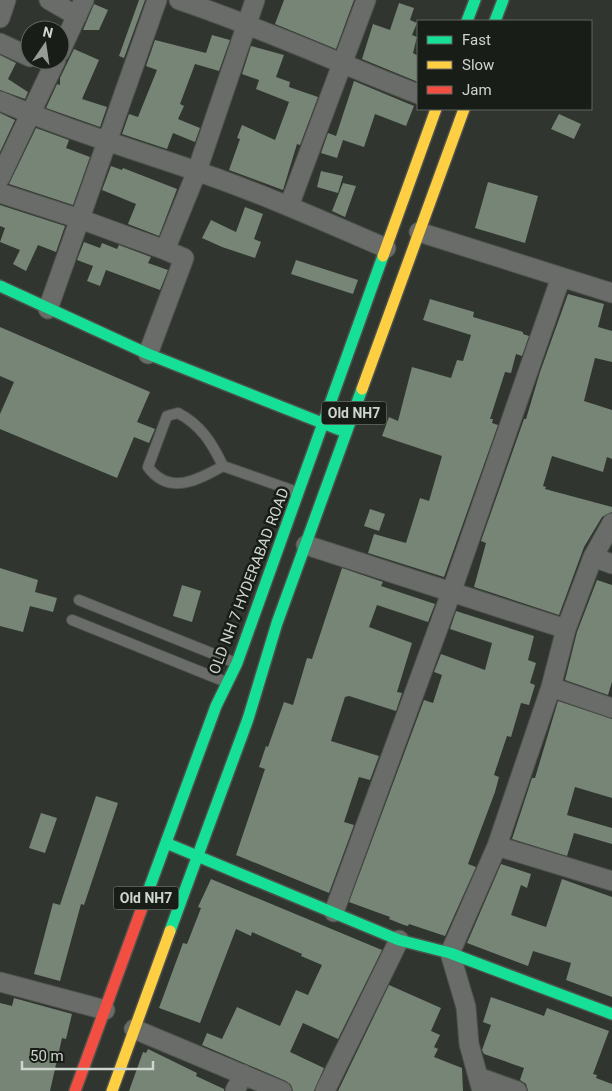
<svg xmlns="http://www.w3.org/2000/svg" width="612" height="1091" font-family="Roboto,sans-serif">
<rect width="100%" height="100%" fill="#30352f"/>
<path fill="#768575" d="M139,0h6l-21,58 -5,-2z
M284,0h70l-18,49 -61,-25z
M399,3l15,5 -4,12 7,3 -5,12 5,2 -4,16 5,3v26l-56,-23 11,-35 17,6z
M94,4l14,6 -9,20h-16z
M212,35l18,5 -11,31 -24,-7 -15,40 4,2 -6,13 22,9 -5,14 -22,-9 -6,16 -45,-15 7,-20 9,3 19,-47 -11,-4 9,-26 51,13z
M251,46l33,9 -8,22 14,5 -1,5 29,10 -18,48 -3,-1 -14,46 -54,-20 11,-31 -3,-1 5,-13 33,15 14,-38 -33,-13 3,-9 -17,-6z
M74,49l25,11 -17,39 25,8 -7,20 -54,-19 11,-24 3,1v-7z
M0,55l16,8 -8,16 20,13 -3,7 -25,-9z
M354,81l60,25 -8,20 -31,-12 -11,33 -21,-7 -6,18 -16,-5 7,-20 8,3z
M0,113l15,7 -15,32z
M559,114l22,10 -7,15 -23,-10z
M36,128l33,12 -3,8 24,9 -17,48 -64,-21z
M111,166l11,4 1,-2 54,21 -18,47 -31,-12 8,-20 -34,-14z
M321,171l22,5 -5,17 -21,-6z
M488,182l50,14 -13,47 -50,-15z
M343,183l13,3 -11,31 -13,-6z
M0,205l65,21 -9,26 -18,-7 -12,26 -13,-7 7,-14 -20,-8 5,-14 -5,-2z
M245,207l18,7 -9,25 7,3 -6,16 -33,-11 -20,-9 9,-18 25,12z
M84,242l16,6 2,-5 15,6 2,-4 32,12 -3,6 20,7 -8,20 -54,-20 -6,16 -13,-5 6,-15 -16,-6z
M296,260l62,20 -5,14 -62,-20z
M568,294l36,10 -6,23 14,4v31l-17,-4 -11,43 28,9v49l-5,-2 -4,15 -51,-16 -9,30 3,1 -1,2 67,18v5l-10,5 -18,30 -25,68 -85,-28 12,-44 -5,-2 43,-122h2l14,-47z
M430,299l44,13 -1,5 50,15v2l6,2 -7,20 -6,-2 -5,19 -6,-1 -15,47h3l-1,4 6,2 -54,152 -76,-24 6,-19 32,9 14,-45 9,3 13,-45 -60,-20 7,-19 9,4 14,-54 39,11 6,-18 6,1 8,-26 -48,-15z
M0,327l150,65 -13,30 18,7 -6,14 -15,-6 -17,41 -117,-49v-15l14,-32 -14,-6z
M370,509l15,5 -6,17 -15,-5z
M0,568l38,12 -3,12 22,6 -4,14 -23,-6 -7,26 -23,-6z
M342,568l41,14 -2,4 54,18 -7,18 -51,-17 -8,22 43,16 -15,49 5,1 -6,18 -47,-15 -4,1 -14,44 48,15 -9,24 -11,-3 -15,45 10,3 -25,68 -93,-38 29,-86 -6,-2 7,-21 2,1 16,-45 9,3 14,-47 5,1z
M597,580l15,5v97l-4,13 -43,-15 12,-48z
M182,585l19,6 -9,31 -19,-6z
M456,611l78,25 -6,24 8,3 -6,20 5,2 -6,20 -8,-2 -10,34 -4,-1 -13,39 5,2 -4,15 -27,72 8,3 -31,69 -36,-12 -1,2 -4,-1 -15,-6 1,-2 -41,-15 75,-202 9,3 9,-28 -8,-3 7,-18 44,16 7,-27 -42,-14z
M558,701l54,18v79l-37,-11 -8,28 45,13v16l-38,-11 -7,23 -55,-17 20,-61h3z
M96,796l22,7 -34,102 -3,-1 -21,77 -26,-7 19,-71 7,2z
M41,813l16,5 -12,35 -16,-5z
M501,864l30,10 -4,14 -6,-3 -10,30 35,12 16,-48 50,18v100l-46,-17 5,-17 -38,-12 -5,15 -61,-23z
M211,879l171,71 -44,89 -35,-16 -13,29 34,16 -10,23h-21l-2,-6 -5,-4 -84,-36 5,-12 15,6 15,-32 43,19 16,-36 12,5 14,-30 -21,-9 1,-2 -50,-22 -1,4 -15,-7 -36,94 -41,-15 24,-65 4,1 14,-36 -3,-1z
M389,985l52,23 -10,23 9,4 -6,12 4,2 -4,8 28,11 1,23h-125z
M491,997l53,19 3,-8 62,23 -16,43 4,1 -1,3 16,6v7h-84l-2,-7 -6,-4 4,-12 -40,-14 -2,-4 9,-25 -8,-3z
M14,998l58,16 -6,25 -4,-1 -12,53h-50v-88l12,3z
M148,1049l49,24 -1,3 28,13v2h-95l14,-39 3,1z"/>
<g fill="none" stroke-linecap="round" stroke-linejoin="round">
<g stroke="#4c514b" stroke-width="12">
<path id="lane" d="M223,466c-25,14 -54,30 -75,1l19,-51 11,-3c23,12 34,30 45,53l74,26
M79,600l157,63
M72,620l154,62"/>
</g>
<g stroke="#4c514b" stroke-width="21">
<path id="street" d="M49,0l28,16
M179,0c81,27 159,63 239,94
M0,18l6,-18
M0,43l30,14
M60,52l24,-52
M0,101c64,28 130,47 196,70 65,22 127,50 190,77
M0,178l56,-118
M0,193l80,26 85,31
M289,206l77,-206
M561,277l51,16
M48,309l109,-309
M148,354l36,-96 -19,-8 32,-79 58,-171
M306,545l260,84
M593,557l19,7
M551,687l61,21
M497,846l115,35
M334,912l117,-319 110,-316 -142,-45
M0,982l105,28
M134,1029l148,62
M478,1077l39,14
M235,1091l8,-17
M325,1091l74,-151
M482,1091l-13,-47 -3,-37 -16,-54 47,-107 54,-159 15,-58 27,-72 19,-34"/>
</g>
<g stroke="#4c514b" stroke-width="14">
<path id="fast" d="M467,21l8,-21
M495,21l8,-21
M0,286l148,68 197,78
M166,843l233,97 51,13 162,61
M146,897l70,-191 21,-43 146,-407
M170,931l78,-212 29,-96 85,-234"/>
</g>
<g stroke="#4c514b" stroke-width="14">
<path id="slow" d="M383,256l53,-147
M362,389l102,-280
M112,1091l58,-160"/>
</g>
<g stroke="#4c514b" stroke-width="14">
<path id="jam" d="M75,1091l71,-194"/>
</g>
<use href="#lane" stroke="#696c69" stroke-width="10"/>
<use href="#street" stroke="#696c69" stroke-width="19"/>
<use href="#fast" stroke="#16e098" stroke-width="11"/>
<use href="#slow" stroke="#ffcf43" stroke-width="11"/>
<use href="#jam" stroke="#f24e42" stroke-width="11"/>
</g>
<g text-anchor="middle" stroke-width="5" stroke-linejoin="round" paint-order="stroke">
<g fill="#191d18" stroke="#989d97" stroke-width="1">
<rect x="321.5" y="401.5" width="65" height="23" rx="4"/>
<rect x="113.5" y="886.5" width="65" height="23" rx="4"/>
</g>
<g font-size="14" font-weight="bold" fill="#ced4ce">
<text x="354" y="418">Old NH7</text>
<text x="146" y="903">Old NH7</text>
</g>
<g font-size="15" fill="#ced4ce" stroke="#191d18">
<text transform="translate(249 581) rotate(-69)" y="5">OLD NH 7 HYDERABAD ROAD</text>
</g>
</g>
<rect x="417" y="20" width="175" height="90" fill="#191d18" stroke="#616661"/>
<rect x="427" y="36" width="25" height="8" fill="#16e098" stroke="#616661"/>
<text x="462" y="45" font-size="15" fill="#ced4ce">Fast</text>
<rect x="427" y="61" width="25" height="8" fill="#ffcf43" stroke="#616661"/>
<text x="462" y="70" font-size="15" fill="#ced4ce">Slow</text>
<rect x="427" y="86" width="25" height="8" fill="#f24e42" stroke="#616661"/>
<text x="462" y="95" font-size="15" fill="#ced4ce">Jam</text>
<g transform="translate(45 45) rotate(13)"><circle r="24" fill="#191d18" stroke="#616661"/>
<path d="M0-4L9 19L0 12L-9 19Z" fill="#979c96"/>
<text y="-8" font-size="14" font-weight="bold" text-anchor="middle" fill="#ced4ce">N</text>
</g>
<path d="M22 1061v8h131v-8" fill="none" stroke="#ced4ce" stroke-width="2.5"/>
<text x="30" y="1061" font-size="15" fill="#ced4ce" stroke="#191d18" stroke-width="4" paint-order="stroke">50 m</text>
</svg>
